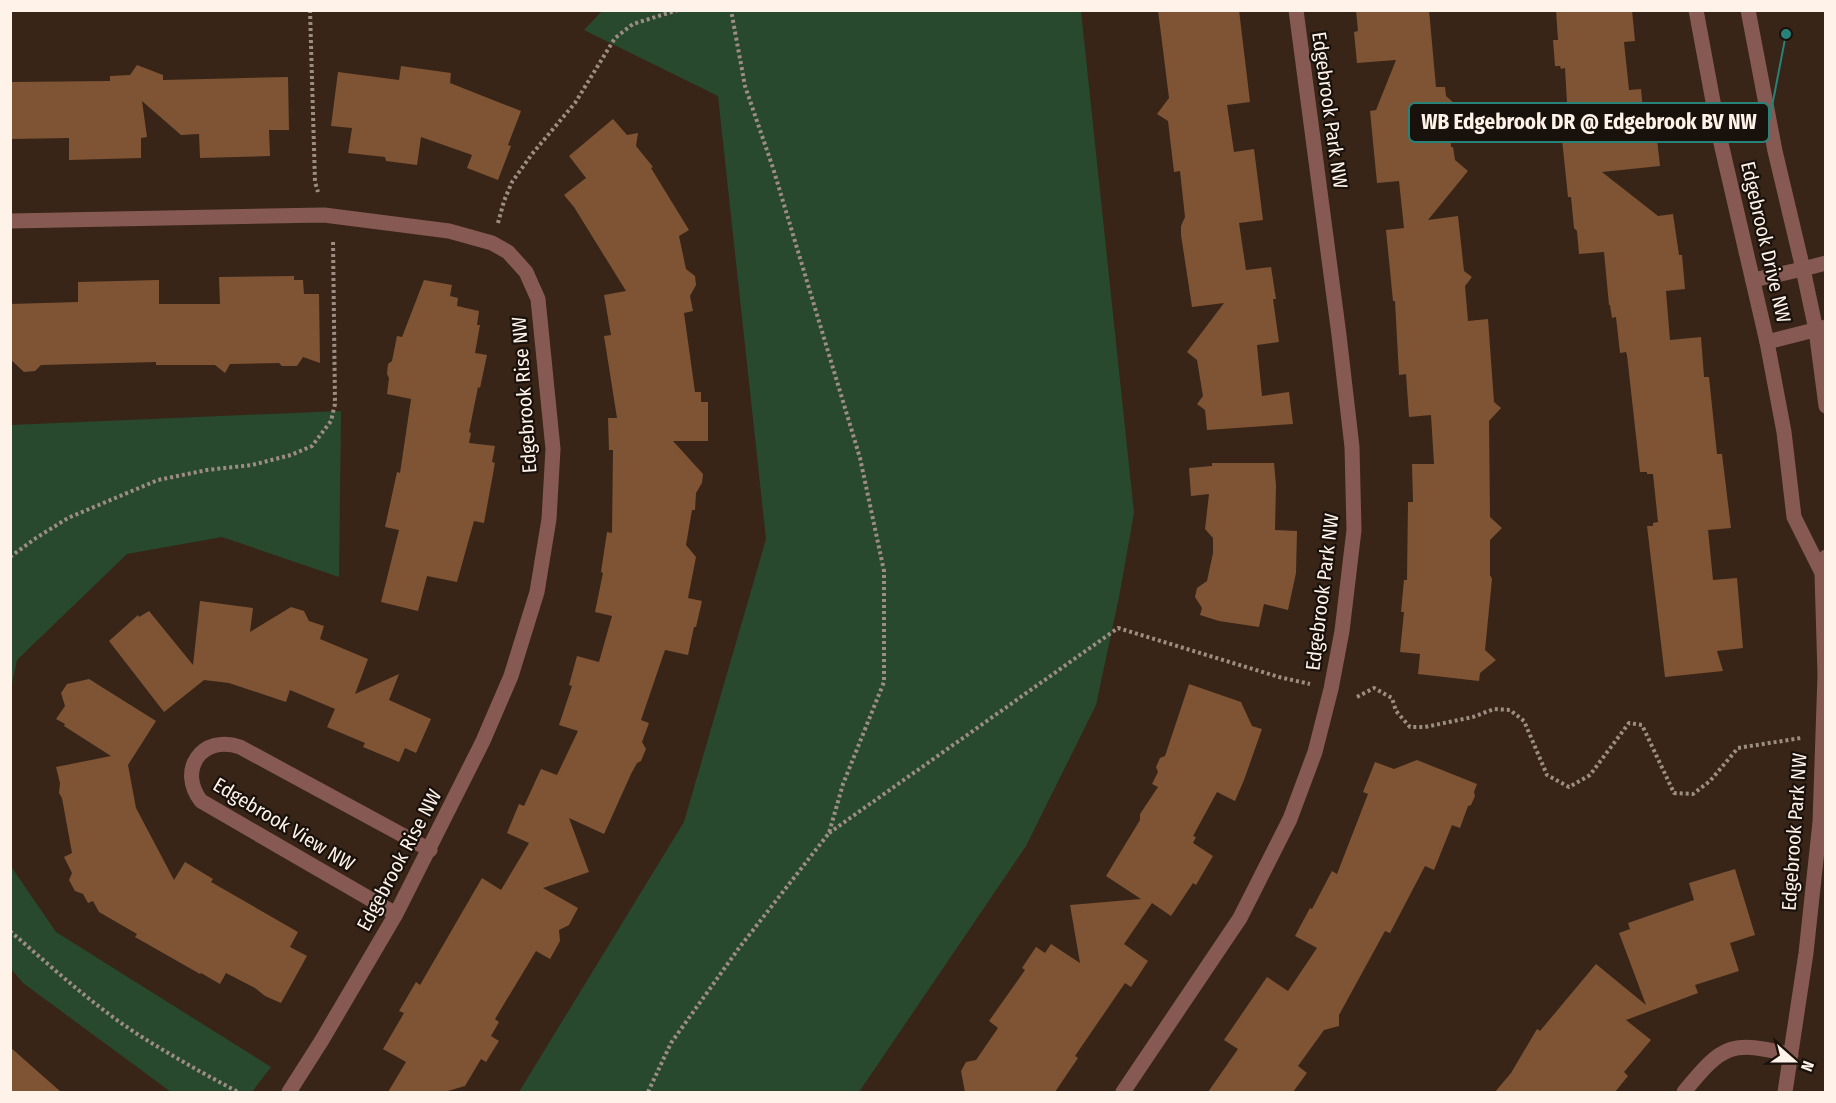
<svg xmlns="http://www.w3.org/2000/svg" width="1836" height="1103" font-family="'Fira Sans Condensed',sans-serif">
<rect width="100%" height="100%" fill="#382518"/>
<path fill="#28492e" d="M603,10l478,1 53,502 -15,84 -23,108 -70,141 -167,246h-340l165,-270 82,-283 -48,-443 -134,-66z
M341,411l-2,166 -117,-40 -95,17 -110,106 -6,29v-264z
M10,865l46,67 215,135 -19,25h-81l-148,-109 -12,-14z"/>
<path fill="#7e5434" d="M1158,10h81l11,92 -23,3 7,47 20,-3 9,71 -24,3 7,47 25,-3 5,32h-3l6,43 -22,3 5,51 27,-4 4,32 -86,6 -2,-20 -8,-6 6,-8 -6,-36 -10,-8 37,-49 -32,4 -11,-72v-9l4,-9 -5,-46 -6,1 -6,-51 -11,-7 12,-16z
M1356,10h73l7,77h9l1,9 8,7 -5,12 2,32h2l2,13 13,11 -40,49 30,-4 6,55 8,6 -7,9 3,35 20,-2 6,83 7,6 -12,13 1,96 12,11 -12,12v35l2,4 -7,71 11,10 -16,13 -1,8 -61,-7 2,-20 -20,-2 4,-40h-3l3,-32h3l1,-78h5l-1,-38h22l-3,-49 -22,2 -3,-43 -7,1 -4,-74h-2l-7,-71 18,-2 -5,-47 -22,2 -4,-41 -3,-31 6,-1 20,-50 -39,3 -3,-31 4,-1z
M1556,10h76l3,31 -11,1 5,48 12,-1 4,42 11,-1 4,36 -58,6 56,44 15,-2 6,41h3l3,34 -19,2 4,49 31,-3 3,40h5l8,77h5l9,74 -23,2 5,50 24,-2 6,70 -26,3 6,20 -58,6 -18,-151h6v-3l5,-1 -5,-48h-6v-2h-7l-13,-117 -1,-3 -6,1 -4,-36 -4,1 -2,-13h-1l-5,-53 -25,2 -2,-23 -3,-3 -3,-31h-3l-6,-58 7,-1 -4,-70 -4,1 -1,-3h-5l-2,-26h5z
M137,65l26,10v5l125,-3 1,53h-20l1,26 -70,2 -1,-24 -18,1 -39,-34 5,36 -6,1v20l-72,2v-22l-59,1v-57l100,-1v-5l20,-1z
M401,66l50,7 -1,10 71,28 -13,34 3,1 -13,34 -31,-12 5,-13 -51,-18 -4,28 -31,-4 -1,-4 -37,-4 4,-25 -21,-2 7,-54 61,8z
M613,119l14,16 11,-2 -2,13 17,21 -2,1 38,62 -10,6 7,33 9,7 1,9 -6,11 3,15 -9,2 11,79h6v10h7v39h-35l30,33 -1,9 -6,10 -1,17h-3l-6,35 10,12 -8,41 14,3 -6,26h-2l-6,28 -23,-5 -24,70 8,3 -7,19 4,7 -5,12 -4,2 -6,11 -27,60 -35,-16 20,54 -46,16 35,20 -9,17 -10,5 1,11 -10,18 -14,-8 -41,68 4,3 -8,14 8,5 -13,21 -5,-3 -16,27 -21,6h-56l18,-30 -23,-13 21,-36 -5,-2 17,-29 4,3 62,-107 19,12 28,-47 -22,-10 12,-29 5,2 17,-37 16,6 21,-44 -19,-6 13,-39 -3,-1 8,-29 22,6 13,-46 -17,-4 8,-39 -2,-1 6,-40 5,1 1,-83h-4l-1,-32h9l-13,-82 7,-1 -7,-40 22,-4 -52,-84 -10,-12 22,-17 -17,-22z
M294,276v4h9l1,14h15l1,69 -17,-6 -6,9h-15l-3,-3 -49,1 -5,9 -10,-8h-59v-3l-115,3 -6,6 -11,1 -14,-13v-55l68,-2v-20l81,-2v24h61l-1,-27z
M424,280l28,5 -2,11 8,2 -1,8 22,5 -2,14h3l-5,28 12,2 -7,33 -2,-1 -9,45 2,1 -2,10 26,3 -3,16 3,1 -11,60 -10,-2 -17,61 -30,-6 -9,35 -37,-9 18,-72 -14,-3 12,-55 3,1 11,-74 -24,-5 2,-16 -2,-4 1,-10 4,-3 5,-25 5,1z
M1212,463h62l2,22 -1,45 22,1 -1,42 -8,37 -24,-6 -5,23 -40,-6 -19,-6 2,-7 -7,-11 2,-9 10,-7 6,-28v-15l-8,-9 4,-35 -18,2 -2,-28 23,-2z
M200,601l53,7 -3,24 41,-25 13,4 5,10 15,5 -4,13 48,20 -13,35 44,-20 -10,26 42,19 -15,34 -11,-5 -6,14 -36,-15 2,-4 -38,-16 8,-18 -45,-19 -4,12 -57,-19 -25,-3 -40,32 -55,-71 29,-26 1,2 10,-6 44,54z
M89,679l67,42 -28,44 8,43 38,72 11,-18 28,17 -2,3 87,50 -8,15 17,9 -26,47 -16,-7 -10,-8 -29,-15 -6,11 -19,-11 -1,1 -65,-37 2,-3 -38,-22 -6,-11 -5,2 -5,-9 -8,-3 -6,-11 3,-7 -8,-16 8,-4 -10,-55 -3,-5 1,-10 -4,-16 55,-11 -47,-30 1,-2 -9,-5 9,-13 -4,-13 6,-9z
M1189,684l52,18 11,24 10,3 -18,51 -9,21 -18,-9 -24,44 3,1 -3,6 20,13 -17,29 -3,-2 -22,33 -19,-13 -28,41 24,17 -17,26 -6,-4 -50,73 3,2 -23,34h-90l-4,-21 5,-9 10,-2 22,-32 -9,-7 36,-51 -3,-2 14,-21 9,6 6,-9 29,19 -10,-58 71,-6 -35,-23 34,-56v-6l18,-27 -6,-3 6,-12 -2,-5 4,-9 5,-2z
M1417,760l60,24 -3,8 1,4 -4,9 -3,1 -8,22 -8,-3 -18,45 -9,-4 -35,67 -5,-2 -46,84v11l-15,4 -26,36 9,7 -14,19h-85l30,-43 -14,-9 43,-63 21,14 29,-43 -22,-12 15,-28 2,1 20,-38 5,3 31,-80 -5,-2 12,-30 19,7z
M1735,869l20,66 -25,8 9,28 -44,14 3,8 -72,27 25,20 -27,32 4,4 -13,16h-120l16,-19 26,-44 3,2 56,-67 50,41 -27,-72 11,-4 -2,-6 66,-23 -5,-17z
M10,1047l51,45h-51z"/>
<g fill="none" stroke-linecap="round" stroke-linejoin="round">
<path stroke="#9d8d82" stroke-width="4" stroke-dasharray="3 3" stroke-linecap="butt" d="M310,10l5,172 3,10
M498,223l6,-22 8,-19 20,-28 43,-51 40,-65 18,-14 45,-14
M10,557l26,-19 32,-20 90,-38 49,-10 45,-5 39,-10 21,-9 19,-25 4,-17 -2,-165
M1357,697l17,-9 18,10 4,13 14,16h15l48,-10 21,-8 16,1 14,11 23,54 22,12 21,-12 39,-52 13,2 32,68 19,1 17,-13 28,-33 63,-10
M829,833l289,-205 161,49 31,7
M10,931c45,39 89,80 140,111 29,18 58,34 88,50
M648,1092l23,-49 68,-95 90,-115 14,-49 41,-102v-111l-24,-113 -87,-290 -28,-82 -14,-76"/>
<path stroke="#865a52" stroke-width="15" d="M10,221l314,-6 125,16 43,12 16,9 18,20 12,27 15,150 -4,70 -12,73 -26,84 -28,65 -87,173 -74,126 -33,52
M1753,280l50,-11 13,61 10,76
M1767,342l17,90 10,85 28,56
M396,914l-195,-113c-24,-31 1,-67 39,-54l190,103
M1123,1092l117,-174 50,-99 25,-67 16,-63 11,-58 12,-101 -2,-83 -13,-112 -43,-325
M1684,1092c39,-48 47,-52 107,-37
M1785,1092l21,-139 14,-131 5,-147 -3,-102 4,-16"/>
<path stroke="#865a52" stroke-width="15" d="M1696,10l24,129 47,203 59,-15
M1748,10l27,141 28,118 23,-6"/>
</g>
<g text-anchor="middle" stroke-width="4.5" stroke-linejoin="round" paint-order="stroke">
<g font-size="20" fill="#fff2e9" stroke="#19110b">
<text transform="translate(1330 110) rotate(82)" y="7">Edgebrook Park NW</text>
<text transform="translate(1766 242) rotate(77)" y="7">Edgebrook Drive NW</text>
<text transform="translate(524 395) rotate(-94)" y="7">Edgebrook Rise NW</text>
<text transform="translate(1322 592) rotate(-83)" y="7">Edgebrook Park NW</text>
<text transform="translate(284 824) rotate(31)" y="7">Edgebrook View NW</text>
<text transform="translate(1794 832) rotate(-86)" y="7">Edgebrook Park NW</text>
<text transform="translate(399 860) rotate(-62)" y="7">Edgebrook Rise NW</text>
</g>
</g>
<path fill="none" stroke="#27827a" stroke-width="2" d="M1786 34L1769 122"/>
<circle fill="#27827a" stroke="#19110b" stroke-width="2" cx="1786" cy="34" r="6"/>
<rect fill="#19110b" stroke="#27827a" stroke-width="2" x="1409" y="103" width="360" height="39" rx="6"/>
<g font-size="21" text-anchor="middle" font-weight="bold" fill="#fff2e9">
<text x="1589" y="129">WB Edgebrook DR @ Edgebrook BV NW</text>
</g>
<rect width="1836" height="1103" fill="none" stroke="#fff2e9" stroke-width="24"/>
<g transform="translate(1794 1061) rotate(111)" stroke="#19110b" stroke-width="4.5" paint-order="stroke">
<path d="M0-4.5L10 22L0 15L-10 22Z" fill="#fff2e9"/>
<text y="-9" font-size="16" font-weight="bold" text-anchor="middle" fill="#fff2e9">N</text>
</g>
</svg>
